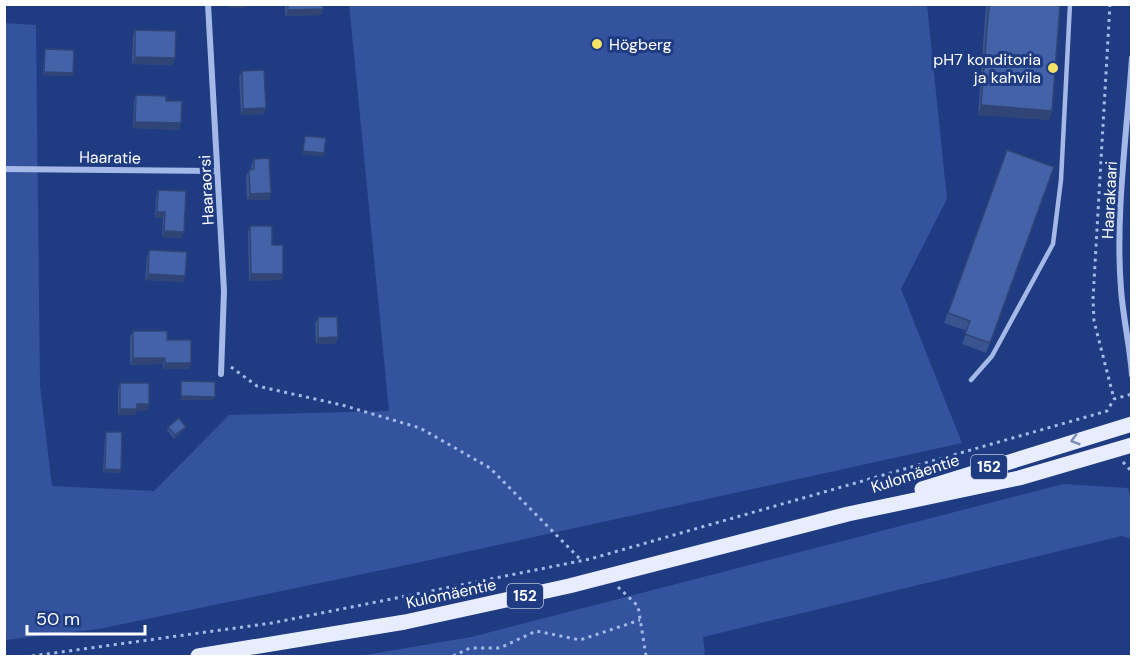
<svg xmlns="http://www.w3.org/2000/svg" width="1136" height="661" font-family="'DM Sans',sans-serif">
<rect width="100%" height="100%" fill="#1f3b81"/>
<path fill="#33539f" d="M349,4l578,1 20,194 -46,90 61,154 -546,120 -317,66 -94,11 -1,-617 32,2 4,361 12,100 102,5 75,-76 160,-4z
M1063,484l65,4 3,10v41l-9,-3 -419,101 2,19h-346l112,-19z"/>
<g fill="none" stroke-linecap="round" stroke-linejoin="round">
<path stroke="#a5b9e8" stroke-width="3" stroke-dasharray="3 4.5" stroke-linecap="butt" d="M1110,4l-17,295 1,22 20,78
M231,367l26,19 85,19 78,23 70,40 92,93
M1123,462l9,10
M618,587l20,19 8,50
M32,656l240,-33 318,-64 496,-142 21,-6 7,-12 18,-5
M453,656l17,-8h30l36,-17 44,9 60,-20"/>
<path stroke="#a5b9e8" stroke-width="4.5" d="M971,380l21,-24 61,-112 8,-64 9,-176"/>
<path stroke="#a5b9e8" stroke-width="6" d="M208,4l16,287 -3,83
M1132,58c-5,74 -17,157 -11,231 2,29 9,57 11,86
M4,169l212,2"/>
<path stroke="#e8edfe" stroke-width="15" d="M922,489l210,-65
M198,656l207,-34 164,-36 279,-72 171,-36 113,-33"/>
</g>
<path fill="#3a5490" d="M285,4h38l-2,11 -36,1z
M986,4h74l-8,107 -3,9 -71,-5z
M135,30l38,35 -41,-1 1,-28z
M45,49l28,24 -1,3 -29,-1 1,-22z
M242,71l24,37 -3,6 -22,1 -2,-38z
M136,95l30,6 13,29 -46,-2 1,-27z
M1007,150l47,17 -68,186 -24,-9 5,-13 -23,-8z
M254,159l17,34 -2,7h-22l-1,-24 3,-6h3l-1,-4z
M158,190l24,48 -20,-1 1,-19h-8l1,-22z
M250,226l22,19 11,29 -2,6 -32,1 -1,-49z
M149,250l36,26 -2,6 -38,-2 2,-24z
M318,317l20,20 -3,7h-19l-1,-20z
M133,331l34,9 22,29h-26v-5l-33,1v-28z
M120,383l27,28h-10l-2,4h-17v-26z
M168,427h18l-2,3 -10,9 -7,-9z
M106,432l15,38 -1,3 -17,-1 2,-37z"/>
<path fill="#304576" d="M246,4l-1,4h-16l1,-3z
M323,9l-2,6 -36,1 3,-6z
M135,57l40,1 -2,7 -41,-1z
M44,72l29,1 -1,3 -29,-1z
M981,105l71,6 -3,9 -71,-5z
M266,108l-3,6 -22,1 2,-6z
M135,122l46,1 -2,7 -46,-2z
M303,151l21,2 -1,4 -21,-3z
M271,193l-2,7h-22l3,-6z
M157,212h8l-2,6h-8z
M164,231l20,1 -2,6 -20,-1z
M148,274l37,2 -2,6 -38,-2z
M251,274h32l-2,6 -32,1z
M338,337l-3,7h-19l2,-6z
M133,358h32l-2,6 -33,1z
M165,363h26l-2,6h-26z
M181,396l34,1 -2,3h-33z
M137,404h12l-2,7h-10l-2,4h-17l2,-6z
M186,427l-2,3 -10,9 1,-4z
M105,469l16,1 -1,3 -17,-1z"/>
<path fill="#4462a8" stroke="#304576" stroke-width="1.5" d="M288,4h35v5l-35,1z
M989,4h71l-8,107 -71,-6z
M135,30l41,1 -1,27 -40,-1z
M45,49l29,1 -1,23 -29,-1z
M264,70l2,38 -23,1 -1,-38z
M136,95l30,1v5h16l-1,22 -46,-1z
M305,136l21,2 -2,15 -21,-2z
M1007,150l47,17 -64,176 -25,-9 5,-13 -22,-8z
M269,158l2,35 -21,1 -1,-24 5,-1v-10z
M158,190l28,1 -2,41 -20,-1 1,-19h-8z
M250,226h22v19h11v29h-32z
M149,250l38,2 -2,24 -37,-2z
M318,317h19l1,20 -20,1z
M133,331h34v9h24v23h-26v-5h-32z
M181,381l34,1v15l-34,-1z
M120,383h29v21h-12v5h-17z
M179,418l7,9 -11,8 -7,-8z
M106,432h16l-1,38 -16,-1z"/>
<defs><path id="oneway-chevron" d="M-2-3.5L2.5 0L-2 3.5" fill="none" stroke-width="1.6" stroke-linecap="round" stroke-linejoin="round" transform="scale(1.5)"/></defs>
<use stroke="#798bb9" href="#oneway-chevron" transform="translate(1075 440) rotate(164)"/>
<g fill="#f6e265" stroke="#1f3b81" stroke-width="2">
<circle cx="597" cy="44" r="6"/>
<circle cx="1053" cy="68" r="6"/>
</g>
<g text-anchor="middle" stroke-width="6" stroke-linejoin="round" paint-order="stroke">
<g fill="#1f3b81" stroke="#bcc4d9" stroke-width="1.5">
<rect x="971" y="455" width="36" height="24" rx="4.5"/>
<rect x="507" y="584" width="36" height="24" rx="4.5"/>
</g>
<g font-size="15" font-weight="bold" fill="#fff">
<text x="989" y="472">152</text>
<text x="525" y="601">152</text>
</g>
<g font-size="16" fill="#fff" stroke="#1f3b81" text-anchor="start">
<text x="609" y="50">Högberg</text>
<text x="1041" y="65" text-anchor="end">pH7 konditoria<tspan x="1041" dy="18">ja kahvila</tspan></text>
</g>
<g font-size="16" fill="#fff" stroke="#1f3b81">
<text transform="translate(110 157) rotate(1)" y="6">Haaratie</text>
<text transform="translate(206 190) rotate(-93)" y="6">Haaraorsi</text>
<text transform="translate(1109 200) rotate(-87)" y="6">Haarakaari</text>
<text transform="translate(915 473) rotate(-18)" y="6">Kulomäentie</text>
<text transform="translate(451 593) rotate(-12)" y="6">Kulomäentie</text>
</g>
</g>
<rect width="1136" height="661" fill="none" stroke="#ffffff" stroke-width="12"/>
<path d="M27 625v9h118v-9" fill="none" stroke="#ffffff" stroke-width="3"/>
<text x="36" y="625" font-size="18" fill="#ffffff" stroke="#1f3b81" stroke-width="4.5" paint-order="stroke">50 m</text>
</svg>
